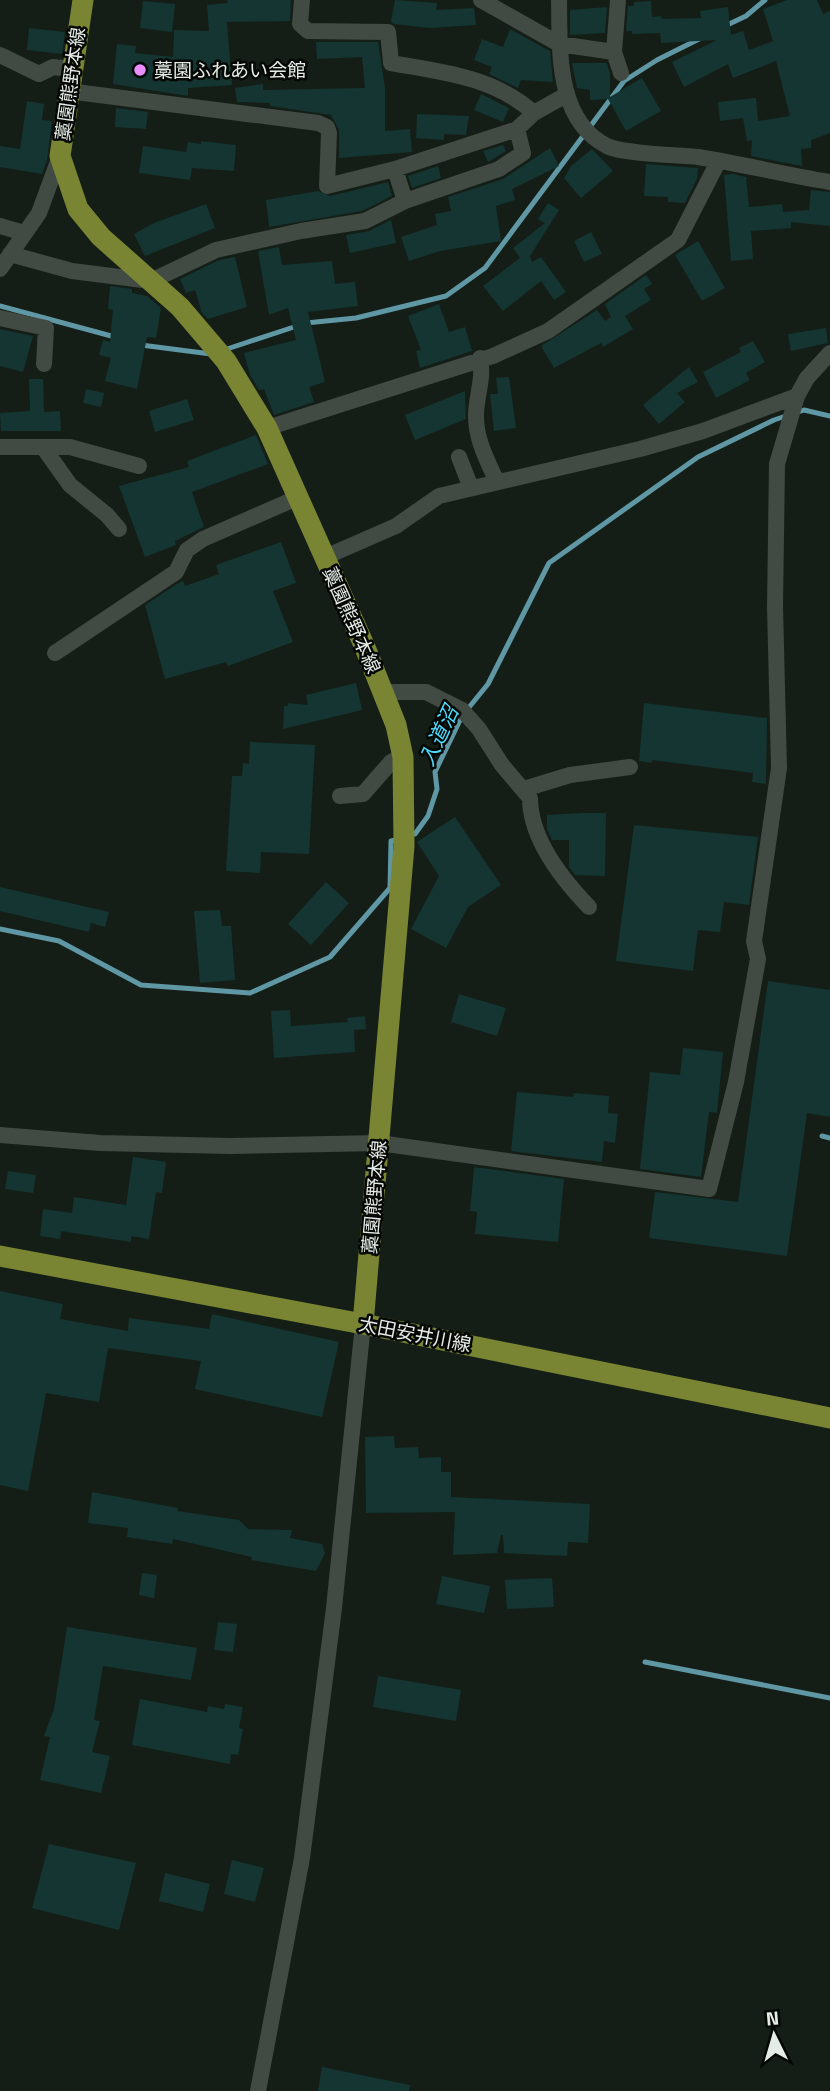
<svg xmlns="http://www.w3.org/2000/svg" width="830" height="2091" font-family="'Titillium Web','Noto Sans JP',sans-serif">
<rect width="100%" height="100%" fill="#141e16"/>
<g fill="none" stroke-linecap="round" stroke-linejoin="round">
<path stroke="#5f97a4" stroke-width="5" d="M725,26l21,-10 19,-16
M0,306l115,31
M306,323l50,-5 90,-22 39,-28 139,-187 33,-21 44,-22
M141,345l70,9
M224,350l73,-24
M409,836l6,-2 13,-18 9,-27 -2,-17 27,-56 26,-32 61,-121 149,-106 76,-37 30,-10 26,6
M0,929l59,12 82,44 109,8 80,-36 60,-69 1,-47 9,-2
M822,1136l8,2
M645,1662l185,36"/>
</g>
<path fill="#143531" d="M227,0h64l-1,21 -63,1 5,63 -44,3v8l-75,-12 4,-40 19,2 -1,7 38,4 1,-27 35,1 -2,-26 21,-2z
M395,0l42,3 -1,7 38,-2 2,17 -47,3 -35,-4 -3,-2z
M787,0h30l6,14 7,-3v122l-19,7v8l-10,1 1,17 -51,-10 1,-16 -5,1 -4,-23 -23,3 -2,-19 38,-4 2,23 32,-5 -14,-55 -43,17 -5,-14 -44,23 -12,-25 45,-22 -56,3 -1,-10 -28,1v-3h-6l2,-25h6v-4l17,-1 1,16 9,-1 1,3 39,-1 -1,-7 28,-4 3,28 12,-4 6,19 24,-9 -10,-32z
M143,1l32,3 -3,28 -32,-4z
M607,7l-2,26 -35,2v-25z
M29,28l36,4 -3,22 -35,-4z
M510,29l40,22 3,31 -32,-2 -3,8 -29,-14 3,-7 -18,-7 8,-21 21,8z
M316,42h62l7,46v43l25,-2 2,23 -73,6v-28l-8,-15 -61,-9v-3l-33,-1 -2,-14 28,-4v6l102,-2 -3,-31 -45,2z
M572,63h35l3,11v23l32,-19 19,33 -35,20 -18,-32 -18,1v-10l-13,-2z
M481,94l28,14 -6,14 -29,-12z
M27,101l17,3 -2,16 10,1 -5,39 -5,14 -42,-7v-21l20,3z
M116,108l32,4 -2,17 -31,-2z
M417,114l52,2 -3,19 -22,-1v6l-28,-2z
M201,141l35,4 -2,26 -42,-3 -2,12 -51,-7 4,-27 43,6 2,-10 13,2z
M503,145l3,6 -18,11 -5,-11z
M550,148l9,18 -47,23 3,11 -19,6 5,35 -61,10 -31,10 -8,-24 36,-12 -2,-11 16,-3 -3,-14 55,-18z
M592,149l21,22 -32,27 -17,-20 7,-12z
M646,164l52,4 -1,11 -12,24 -17,-1v-5l-24,-1z
M438,166l3,12 -29,10 -4,-12z
M733,174l13,3 3,30 33,-3 1,8 26,-2 2,-20 19,2v34l-39,-4v6l-40,3 2,28 -22,2 -7,-86z
M388,182l4,14 -30,15 -93,16 -3,-27 52,-9 12,5z
M548,203l11,7 -29,46 2,6 9,-5 25,35 -12,8 -13,-19 -38,30 -20,-25 37,-28 -7,-10 32,-25 -7,-4z
M206,204l9,24 -70,28 -11,-22 20,-11z
M391,220l5,23 -46,10 -4,-18 23,-4z
M591,232l11,22 -18,8 -10,-21z
M698,241l27,47 -23,13 -27,-46z
M279,247l3,18 50,-4 3,23 20,-2 3,24 -50,6 17,70 -16,5 5,15 -40,13 -10,-26 -5,1 -9,-15 -6,-22 52,-13 -8,-32 -19,7 -11,-64z
M235,257l12,50 -39,12 -6,-6 -7,-23 -9,3 -6,-14 39,-19z
M646,275l6,9 -8,5 7,11 -26,16 8,13 -30,18 -2,-4 -47,25 -13,-22 56,-36 8,11 6,-4 -6,-13z
M110,286l22,3v4l15,3 14,12 -5,30 -9,-1 -10,52 -32,-8 6,-23 -12,-3 4,-15 7,2 3,-32 -5,-1z
M439,304l10,28 16,-5 7,24 -52,17 -4,-17 5,-1 -13,-34z
M826,328l2,15 -37,8 -3,-17z
M0,329l33,7 -10,36 -23,-6z
M753,341l12,21 -19,11 4,7 -34,18 -13,-26 38,-20 -2,-4z
M689,367l9,15 -21,11 8,9 -26,22 -16,-19z
M509,377l7,51 -22,3 -4,-37h8l-2,-16z
M29,379h14l1,33 16,-1 1,20h-60l-1,-18 30,-2z
M86,389l18,4 -3,14 -18,-4z
M465,391l1,28 -51,21 -10,-25z
M187,399l7,21 -39,12 -6,-21z
M256,435l12,29 -76,28 12,35 -29,14 1,4 -31,12 -26,-71 70,-19 -2,-6z
M281,542l15,41 -23,8 20,51 -65,24 -2,-4 -61,17 -20,-74 35,-23 3,-1 2,5 34,-12 -3,-9z
M356,683l6,27 -79,19 1,-23h4v-3l20,2 -2,-10z
M644,703l123,15 -1,66 -14,-2 1,-9 -101,-13v3l-13,-2z
M250,742l65,3 -6,109 -48,-2 -1,21 -34,-2 6,-95h10l1,-13 6,1z
M582,813h24l-1,63 -30,-1 -6,-8v-27h-17l-5,-11v-14z
M455,817l46,68 -33,22 -22,41 -35,-19 28,-53 -22,-34z
M634,825l124,12 -9,68 -25,-3 -4,30 -22,-2 -5,41 -77,-10z
M326,882l23,21 -38,42 -23,-21z
M0,887l109,25 -4,15 -14,-4 -2,9 -89,-21z
M220,910l2,16h9l4,54 -35,3 -6,-72z
M768,981l62,9v127l-23,-4 -20,143 -138,-18 6,-46 83,10z
M459,994l47,14 -9,28 -46,-14z
M290,1010l1,16 57,-4 -1,-4 18,-2 1,13 -12,1 1,22 -81,6 -3,-47z
M683,1048l40,4 -6,61 -8,-1 -8,65 -61,-8 10,-97 30,3z
M517,1092l56,5 1,-4 35,3 -1,17 10,1 -3,29 -11,-2 -2,21 -91,-11z
M133,1157l33,5 -4,31 -6,-1 -7,47 -18,-3v6l-70,-11 -1,8 -20,-3 3,-27 29,4 2,-16 52,8z
M474,1167l90,12 -6,63 -83,-8 2,-22 -7,-1z
M8,1171l28,4 -3,18 -28,-4z
M0,1291l63,13 -3,15 68,12 1,-13 80,11 3,-15 127,28 -17,75 -127,-28 6,-28 -93,-13 -9,54 -53,-9 -18,98 -28,-6z
M394,1436l1,12 23,-1 1,11 22,-1v15h10v25l139,7 -2,39 -20,-1 -1,14 -63,-3 -1,-18h-2l-4,18 -44,2 2,-43 -89,1 -1,-76z
M92,1492l86,16 -1,3 62,9 9,9 44,1 -2,8 32,6 3,9 -9,18 -65,-11 1,-3 -79,-18 -1,5 -45,-7 1,-9 -40,-5z
M142,1573l15,2 -3,23 -15,-3z
M442,1576l48,10 -6,27 -48,-9z
M552,1578l2,29 -47,2 -2,-29z
M218,1622l19,2 -4,28 -19,-2z
M67,1627l130,21 -6,32 -88,-14 -9,54 6,1 -8,31 18,4 -9,37 -61,-13 10,-43 -6,-1 10,-27z
M378,1676l83,14 -5,31 -83,-14z
M140,1699l67,13 1,-6 16,3 1,-5 18,3 -4,21 4,1 -5,26 -7,-1 -1,10 -98,-19z
M49,1844l87,19 -17,67 -87,-22z
M232,1860l32,8 -9,34 -31,-8z
M165,1873l45,11 -7,28 -44,-11z
M322,2067l88,18 -1,6h-91z"/>
<g fill="none" stroke-linecap="round" stroke-linejoin="round">
<path stroke="#414b43" stroke-width="16" d="M302,0l-2,24 8,7 80,1 3,31c52,9 103,14 143,50
M481,0l78,44 55,8 4,-52
M559,0c1,48 -4,120 48,146 16,8 70,9 91,11 44,7 88,18 132,25
M614,52l7,21
M0,55l39,19 14,-7 18,2
M68,91l250,32 9,4 2,6 -2,53 68,-17 122,-40
M395,169l10,32
M0,226l24,7
M10,254l62,17 79,10 65,-31 85,-19 64,-10 40,-20 94,-32 24,-16 -6,-24 17,-16 32,-18
M0,269l39,-56 21,-57
M0,318l46,10 -2,36
M480,358c4,20 -3,35 -4,55 -1,25 11,47 21,69
M267,428l226,-72 55,-25 130,-91 40,-78
M0,447h70l69,19
M43,447l27,38 37,30 12,14
M459,457l12,31
M325,557l71,-31 43,-30 201,-47 63,-18 94,-35
M55,653l121,-81 11,-22 16,-11 96,-42
M383,692h43l36,18 17,19 23,36 28,33c0,40 32,81 59,109
M524,789l46,-14 60,-8
M340,796l23,-2 28,-32 12,-5
M0,1135l100,8 130,3 149,-3 330,46 27,-107 22,-123 -4,-18 25,-173 -4,-161 2,-143 20,-68 10,-18 23,-25
M258,2091l44,-233 32,-250 29,-284"/>
<path stroke="#798532" stroke-width="21" d="M83,0l-23,156 18,53 23,28 79,70 46,54 41,67 97,217 32,80 7,32 1,89 -41,478
M0,1256l363,68 467,94"/>
</g>
<circle fill="#ea8dfd" stroke="#040704" stroke-width="2.5" cx="140" cy="70" r="7"/>
<g text-anchor="middle" stroke-width="5" stroke-linejoin="round" paint-order="stroke">
<g font-size="19" fill="#e5ebe6" stroke="#040704" text-anchor="start">
<text x="154" y="77">藁園ふれあい会館</text>
</g>
<g font-size="19" fill="#e5ebe6" stroke="#040704">
<text transform="translate(70 84) rotate(-82)" y="7">藁園熊野本線</text>
<text transform="translate(352 620) rotate(66)" y="7">藁園熊野本線</text>
<text transform="translate(374 1197) rotate(-85)" y="7">藁園熊野本線</text>
<text transform="translate(415 1334) rotate(11)" y="7">太田安井川線</text>
</g>
<g font-size="21" font-style="italic" fill="#4bdbff" stroke="#040704">
<text transform="translate(439 736) rotate(-65)" y="7">入道沼</text>
</g>
</g>
<g transform="translate(774 2035) rotate(355)" stroke="#040704" stroke-width="5" paint-order="stroke">
<path d="M0-5L12 26L0 18L-12 26Z" fill="#e5ebe6"/>
<text y="-10" font-size="19" font-weight="bold" text-anchor="middle" fill="#e5ebe6">N</text>
</g>
</svg>
